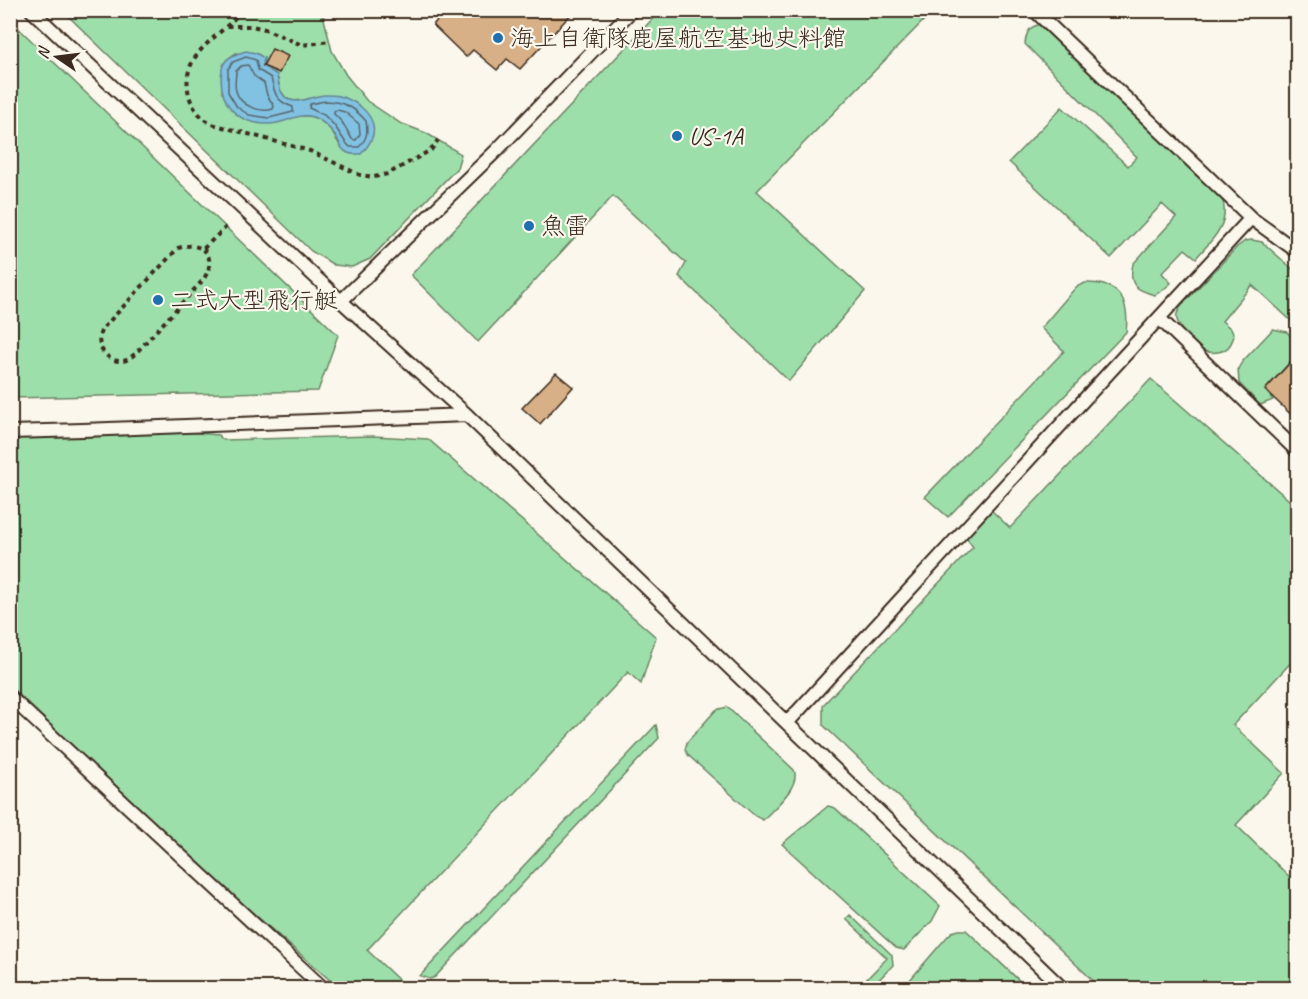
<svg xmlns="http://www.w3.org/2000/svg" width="1308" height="999" font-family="Caveat,'Klee One',sans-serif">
<rect width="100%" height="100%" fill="#fbf7ec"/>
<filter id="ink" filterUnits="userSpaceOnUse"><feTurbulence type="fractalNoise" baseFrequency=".0167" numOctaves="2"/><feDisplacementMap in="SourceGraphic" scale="12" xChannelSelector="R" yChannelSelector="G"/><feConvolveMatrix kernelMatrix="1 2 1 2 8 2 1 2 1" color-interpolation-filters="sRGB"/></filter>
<g filter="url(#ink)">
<path fill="#9ddfaa" stroke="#6c8464" stroke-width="1.5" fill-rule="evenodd" d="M661,10l272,1 -176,180 108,100 -76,90 -110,-105 7,-13 -73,-67 -135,146 -67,-67z
M63,11h259l10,40 14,24 21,26 33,22 26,10 35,21 -4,14 -87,91 -18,8 -18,-2 -23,-14zM236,53l28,5 -2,8 16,13 2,11 6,8 7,3 10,-1 52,54 -14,-7 -11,-18 -9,-9 -12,-4h-8l-79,-23c0,-17 -3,-29 14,-40z
M10,20l328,315 -20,56 -307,7z
M1038,25h6l178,173c9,26 -10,42 -26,60l-11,-9 -23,24 9,10 -8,7 -8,5c-19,-5 -27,-10 -22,-31l43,-47 -14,-13 -51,54 -102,-96 53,-55 66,59 9,-9 -112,-113c1,-9 3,-17 13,-19z
M1252,240l10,2 35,31v53l-45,-41 -30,36 9,8 3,7c-1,3 -2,6 -4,9 -6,9 -21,9 -31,4 -8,-5 -25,-26 -22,-35 1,-3 3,-6 5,-9l55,-58 8,-6z
M1085,283c34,-1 45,17 41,49l-178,185 -23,-20 139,-146 -23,-23 35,-41z
M1273,329l14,3 10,11v11l-32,36 8,10 -13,5 -21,-22 -1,-14 4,-7z
M1151,379l146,128v149l-64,69 51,48 -48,52 61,59v104h-196l-278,-263v-20l150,-158 -7,-10 24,-28 20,19z
M187,432l31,3 5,5 150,-4 55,3 228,198 -15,47 -13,-12 -261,278 40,38h-68l-148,-129 -180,-172 -1,-252z
M727,707l67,63c7,16 -20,38 -31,50l-8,-4 -66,-60 -4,-6 2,-8 29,-32z
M656,725l3,13 -224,239 -5,2 -10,-3z
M828,806l7,2 105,98 -8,15 -28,29 -8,-2 -114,-104z
M850,915l42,40 1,10 -22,23h-13l29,-30 -41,-39z
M959,930h7l61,58h-124l43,-50 6,-6z"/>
<path fill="#81c1e1" stroke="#658593" stroke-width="1.5" d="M246,51l10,2 8,5 -1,8 14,9c1,8 3,20 11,24 11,6 26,-4 37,-4 4,0 10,0 14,1 9,2 14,5 21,10 18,15 18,31 1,48 -4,0 -9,1 -13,-1 -7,-3 -8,-9 -11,-15 -6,-9 -14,-17 -24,-21 -15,-5 -30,8 -45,7 -33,0 -51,-23 -46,-55 2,-12 14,-15 24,-18z"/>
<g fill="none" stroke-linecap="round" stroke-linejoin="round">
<path stroke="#57666c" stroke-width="1.5" d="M246,57l10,3 2,10 13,8c4,17 5,23 22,29v5l-24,6 -20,-3 -12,-8 -9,-15v-23l5,-7z
M248,65l6,11 10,7 3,12 7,11 -1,3c-13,4 -33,-3 -37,-18 -2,-6 0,-14 0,-20l5,-5z
M325,101c19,1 28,5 41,20 2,11 1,18 -7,26h-9l-4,-4 -12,-18 -10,-10 -15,-7 1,-4z
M337,110l8,2 14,12 1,10 -4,6 -4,-1 -10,-17 -8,-8v-3z"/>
</g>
<path fill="#d7b088" stroke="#3b2a1e" stroke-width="1.5" d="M446,10h129l-55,59 -13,-10 -10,11 -24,-20 -7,7 -33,-32z
M272,49l16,7 -9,17 -16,-7z
M1298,354v67l-33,-31z
M556,373l17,14 -33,37 -18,-16z"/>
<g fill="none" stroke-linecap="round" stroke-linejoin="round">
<g stroke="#3b2a1e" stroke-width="16">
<path id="lane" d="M31,10l310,291 126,114 595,573
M1034,10l217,208 47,34
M1251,218l-92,100 139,134
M341,301l156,-151 135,-140
M10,432l73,-2 384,-15
M10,697l313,291
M787,723l372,-405"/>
</g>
<path stroke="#3b2a1e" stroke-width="4" stroke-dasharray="4.5 4.5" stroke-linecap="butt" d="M241,10c-20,29 -62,41 -52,85 3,13 12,23 23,29l98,27 50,24 14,2 14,-3 43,-24 7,-10
M227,26h25l13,3 37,16 28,-4
M203,249c10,9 7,21 0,31l-68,74c-4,3 -8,7 -13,7 -14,1 -26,-13 -22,-27 0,-2 4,-7 5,-8l73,-78c10,-3 16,-3 25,1l23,-22"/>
<use href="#lane" stroke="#fbf7ec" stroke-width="12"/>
</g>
</g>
<g fill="#1f6fb2" stroke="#fbf7ec" stroke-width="2">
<circle cx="498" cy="38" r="6"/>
<circle cx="677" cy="136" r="6"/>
<circle cx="529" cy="226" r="6"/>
<circle cx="158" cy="300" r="6"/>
</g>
<g text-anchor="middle" stroke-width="4.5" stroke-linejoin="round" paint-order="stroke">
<g font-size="24" fill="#3b2a1e" stroke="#fbf7ec" text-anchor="start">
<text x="510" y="46">海上自衛隊鹿屋航空基地史料館</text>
<text x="689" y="144">US-1A</text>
<text x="541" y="234">魚雷</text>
<text x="170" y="308">二式大型飛行艇</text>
</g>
</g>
<rect width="1308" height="999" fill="none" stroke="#fbf7ec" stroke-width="36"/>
<rect x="18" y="18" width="1272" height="963" fill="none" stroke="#3b2a1e" stroke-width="2" filter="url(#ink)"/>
<g transform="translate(57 57) rotate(284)" stroke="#fbf7ec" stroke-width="4.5" paint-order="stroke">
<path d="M0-4.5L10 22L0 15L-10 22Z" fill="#3b2a1e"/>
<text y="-9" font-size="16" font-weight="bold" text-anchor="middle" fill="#3b2a1e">N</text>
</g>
</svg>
